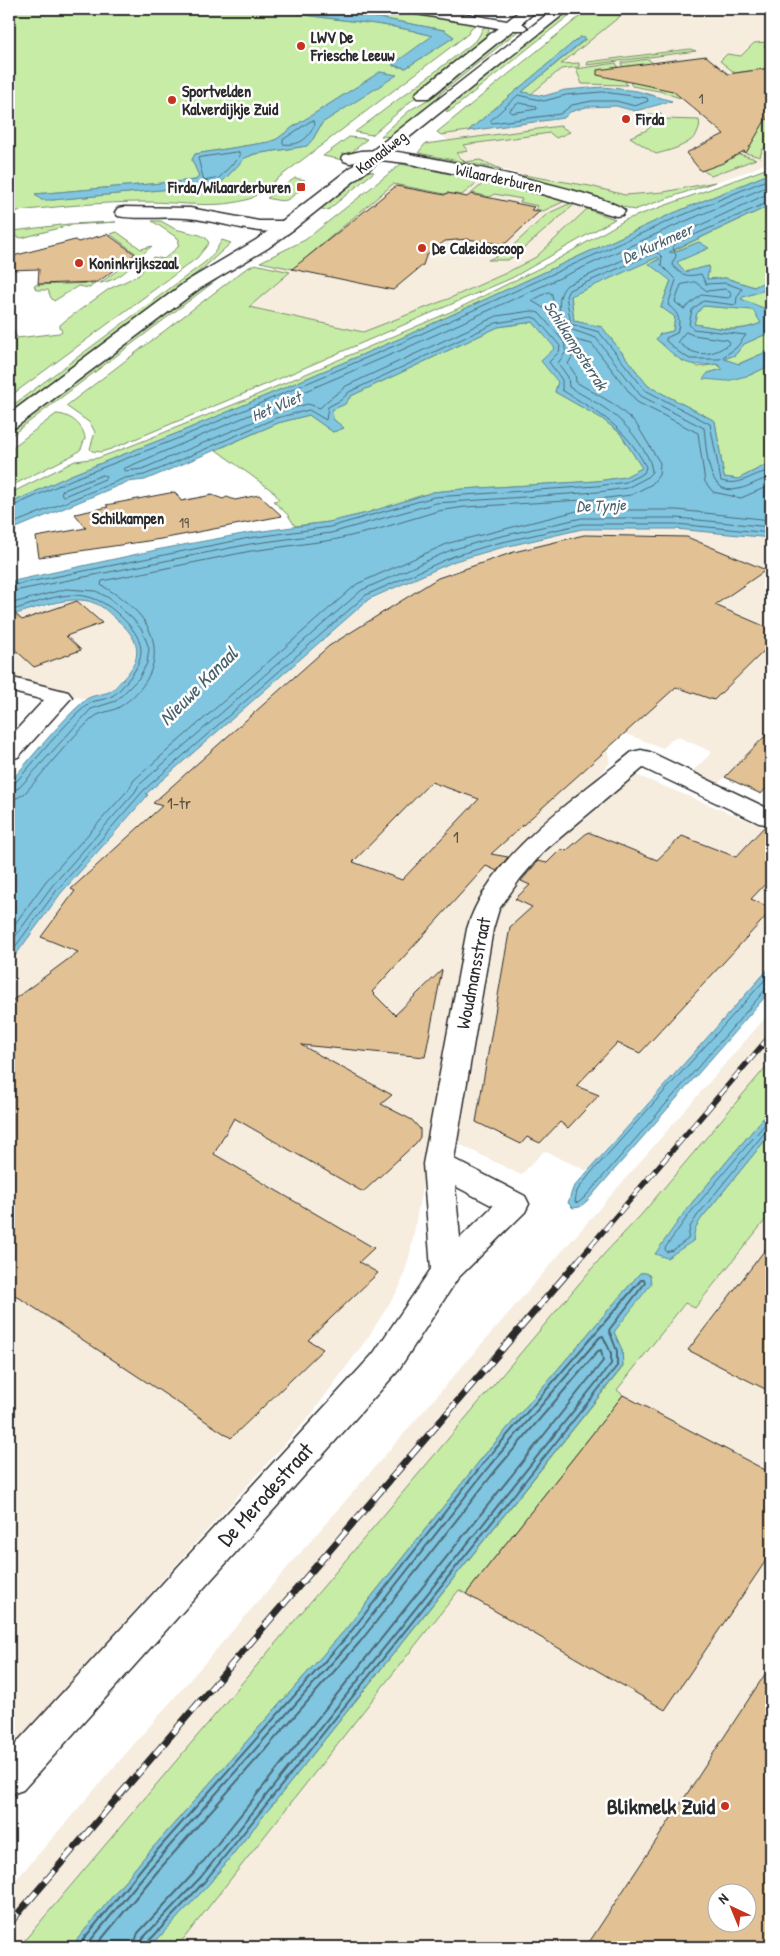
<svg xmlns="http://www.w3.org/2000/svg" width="780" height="1956" font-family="'Patrick Hand',sans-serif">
<rect width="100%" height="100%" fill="#fff"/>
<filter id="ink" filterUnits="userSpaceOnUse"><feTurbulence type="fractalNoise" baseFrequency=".02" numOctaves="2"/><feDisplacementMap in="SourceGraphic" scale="10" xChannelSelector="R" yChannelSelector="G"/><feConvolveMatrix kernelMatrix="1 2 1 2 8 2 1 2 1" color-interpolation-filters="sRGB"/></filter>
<g filter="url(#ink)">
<path fill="#f6eddf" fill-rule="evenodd" d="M591,9h180v152l-22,10 -115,39 -61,-20 -75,-22 -52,-9 -12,-16 15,-2 -8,-6 27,-4 46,-40z
M401,164l120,24 76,24 -61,45 -30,16 -82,36 -61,23 -140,-31 51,-36z
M582,529h94l95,9v192l-53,54 -26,-12 20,-20 -36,-16 -13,12 -48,-18 -11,15 4,6 2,12 -10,12 -83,77 -71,205 -36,197 -10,33 -31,49 -58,79 -302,335v-786l52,-71 85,-99 223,-195 86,-38 41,-12z
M82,600l20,6 30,29 6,14 -7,21 -20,21 -26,8 -76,-21v-62l58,-15z
M636,775l128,52 -1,2 8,4v133l-184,205 -43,-20 -23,24 -66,-33 41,-231 24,-36 50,-51 15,-4 44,-41z
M771,1011v50l-130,154 -36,38 -586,694h-10v-59z
M771,1213v734h-594l282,-357 7,4 157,-199 -7,-4 70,-88 10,5zM718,1894h30v30h-30z"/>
<path fill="#c7eca6" stroke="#798c68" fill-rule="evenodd" d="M9,9h267c51,13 107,11 156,27l-39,30 13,2 48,-31 -10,-7 -113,-21h71l76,14 -7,5 -3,6 -216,164c-33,12 -71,4 -106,4 -46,0 -92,5 -137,10zM380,72l16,3 -74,48 -9,16 -12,8 -46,7 -10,4 -23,24 -8,3 -162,15 -17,-6 161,-14 3,-4 -7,-16 3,-6 74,-12 8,-3 16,-12z
M571,9h6l-128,103 -3,-1 9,-11z
M589,9h40l-68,55 18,-1v4l-18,2 -30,25 -9,-2 64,-53 -6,-2 -112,94 -27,4 -4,-3z
M487,26l2,4 -2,5 -115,100 -17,-3 114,-86 9,-8 5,-10z
M512,29l7,1 -78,63 -13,18 -34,26 -13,-1 29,-26 26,-15z
M767,42l-2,1 2,2 -3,1 7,6v16l-36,5 -15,-12 7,-7 14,2 13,-13z
M690,49l6,2 -109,14 1,-3z
M648,59l15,12 5,18 19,7 -7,2 -21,-7 -27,-5 -11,-23z
M616,63l11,22 -45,-1 -6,-15z
M660,113l4,6 35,1c5,22 -27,30 -43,34l-26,-17 17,-7 5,-5 -3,-10z
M756,119h15v23l-9,8 -2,7 -18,-5c13,-11 16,-16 14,-33z
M560,126l10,6 -14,6 -6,-5 -87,12 5,6 -12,2 9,9 15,-2 23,10 -85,-17 7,-9z
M349,137l18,2 -24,21 -20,-4z
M739,154l17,5 -45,17 -8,-6z
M401,164l79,16 -18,15 -15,-2 -2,1 -52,-10 -100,85 -33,-7 45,-22z
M771,167v6l-102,42 -270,124 -221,94 -107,42 -62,29v-10l66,-33 23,-3 30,-11 117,-47 212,-91 101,-50 67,-39z
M364,170l10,2 -46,38 -12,-2z
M523,175l67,11 35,9 39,-3 51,-10 -81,28 -61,-20 -52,-14z
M295,178l10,2 -8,6 5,2c-16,14 -14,15 -35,10z
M486,181l79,20 -22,10 -7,-2 2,-3 -18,-4 2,-3 -28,-5 -4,3 -18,-4z
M571,203l4,1 -60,52 -8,4h-19l17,-7 42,-39z
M771,205v74l-17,8 -28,-9 -19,1 2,-13 -24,6 -9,-10 32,-14 -9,-6 -28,11h-3z
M587,209l28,10 -103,59 -245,106 -156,65 -10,3 -9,-1 -2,-2 5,-17 -5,-9 -24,-17 178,-136 11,-6 35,8 -41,35 114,25 85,-33 58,-26 30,-16z
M152,221h9l14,8 25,6 6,3 3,5 -12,15 -188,139v-68h4l4,9 42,-5 3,-2 -2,-3v-3l6,-5 43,-31 30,-14 14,-18 11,2 14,-12 1,-8z
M116,222l-46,3 -48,13 -8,-2 -1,-5 56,-7z
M117,232l24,17 11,-3c-18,14 -26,33 -52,37l38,-28 -28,-21z
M222,240l9,3 -30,27 -185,138h-7l195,-145 9,-8z
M264,250l-33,19 -222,168v-4l199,-152z
M658,257l2,1 -10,6 21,16 -10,27 14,10 -2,14 -13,3 38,33 19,-3 6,5 -15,4 42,2 21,-10v102l-7,-1 -26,13 -14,-2 -9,-56 -67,-35 -46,-59 -28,-6 -3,-26z
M95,283l-5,5 -12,-2 -24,15 -3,-3 -3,-8h-12l-2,-5z
M771,288v23l-30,-11 2,-3z
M703,306l51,4 7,13c-25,10 -41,5 -67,1l3,-11z
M533,322l23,26 2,34 -3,10 46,26 19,15 22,35 -17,9 -28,4 -134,8 -30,3 -66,21 -38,9 -34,4 -7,-11 -15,-14 6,-1 -5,-8 -58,-42 62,-27 31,-8 24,17 11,-4 -11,-9 -1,-9 13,-6 6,-8 147,-69z
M771,332v18l-33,14 -15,-5 12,-4 9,-11z
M56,414c13,0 27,10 29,24l-4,11 -6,5 -66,33v-37z
M771,1061v48l-85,101 7,31 1,-12 7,-10 70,-86v80l-76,95 -10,-5 -68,87 6,5 -157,199 -7,-4 -282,357h-27l59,-63 414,-517 -1,-17 -8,-18 36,-56 -4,-3h-6l-158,185 -137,172 -203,230 -71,87h-52l586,-694 36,-38z"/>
<path fill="#80c6e1" stroke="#5e8898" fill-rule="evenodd" d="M276,9h55l113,21 10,7 -48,31 -14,-3 40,-29c-49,-16 -105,-14 -156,-27z
M580,37l6,1 -64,54 22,4 21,-6 38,-3 34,4 35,10 -37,10 -19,-5 -30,1 -16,5 -6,6 -96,13z
M380,72l17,3 -75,48 -9,16 -6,7 -53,8 -9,4 -23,24 -8,3 -162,15h-11l-6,-6 161,-14 3,-4 -7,-16 3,-6 74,-12 8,-3 16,-12z
M771,173v32l-102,47 3,1 27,-11 10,6 -32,14 8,10 24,-6 -2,13 19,-1 28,9 17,-8v9l-28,9 -2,2 30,12v21l-27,12 -9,11 -11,4 15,5 32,-14v15l-21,10 -23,6 -24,-2 5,-6 15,-4 -6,-5c-34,4 -37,-4 -61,-25l4,-5 13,-3 2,-14 -14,-10 10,-26 -22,-17 11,-5 -2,-2 -87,39 3,25 28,6 46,59 67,35 9,56 14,2 26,-13 7,1v71l-95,-9h-94l-86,20 -41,12 -86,38 -223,195 2,1 -87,98 -52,71v-181c24,-27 48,-58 75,-82 6,-6 17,-6 25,-9 5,-2 10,-9 14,-13 22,-23 16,-41 -7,-60 -7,-6 -13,-13 -22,-16 -22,-10 -62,7 -85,13v-34l147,-32 92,-17 81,-11 38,-9 66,-21 30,-3 134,-8 28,-4 17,-9 -22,-35 -19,-15 -46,-26 3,-10 -17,-21 14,-13 -22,-26 -35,5 -147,69 -6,8 -13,6 1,9 11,9 -11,4 -24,-17 -31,8 -114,49 -19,8 -18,2 -118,49v-27l62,-29 107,-42 221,-94 270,-124zM703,306l50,4 8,13c-25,11 -41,5 -67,1l3,-11z
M771,966v24l-183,210 -8,7 -7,1 -5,-5 5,-15z
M771,1109v24l-70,86 -6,10 -2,12 -26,17 -12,-4 31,-44z
M640,1273h6l4,3 1,8 -37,48 8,18 1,16 -414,518 -59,63h-79l71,-87 203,-230 137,-172z"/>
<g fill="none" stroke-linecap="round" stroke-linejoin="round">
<path stroke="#4d6974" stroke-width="1" d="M603,92l44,6 1,3 -13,5 -19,-5h-24l-20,4 -12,9 -68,9 -2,-2 28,-26 26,6 22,-6z
M519,103l17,3 1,3 -26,4 -1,-3z
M311,121h3l1,3c-7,15 -15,22 -32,20v-4z
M237,152l3,1v3l-21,22 -15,3 -6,-23z
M771,194l-6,1 -92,43 -8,11 -13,-2 -85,38c-12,12 -8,30 0,43l29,10 45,58 63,32c3,21 2,69 34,61 12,-2 21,-10 33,-11
M771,201l-95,42 -3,4 3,9 -4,8c9,12 15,13 29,10l5,10 20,-1 16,6 -5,8 -1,8 -33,-4 -11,9 -3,14 4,5 53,6 -10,13 -16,11h-30l-10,-6 -14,-12v-3l11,-5c4,-14 2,-19 -9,-28l8,-25 -15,-15 1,-8 -4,-4h-4l-85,37 -3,6 5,28 28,8 46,58 65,34 11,57c22,6 29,-8 50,-10
M695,282l12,9 18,-2 5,2 1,5 -3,2 -27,-3 -17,14 -9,-7 6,-17z
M549,292l3,2 2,17 -2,2 -20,-12z
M686,332l7,3 35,5 2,3c-18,14 -35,15 -52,-1z
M103,475l3,1 -1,3 -41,17 -3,-2 1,-3z
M9,508l64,-29 106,-41 222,-95 270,-123 100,-42
M9,525l116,-47 19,-3 18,-7 114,-50 33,-8 17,10 2,-13 13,-7 8,-8 147,-69 36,-6 5,2 23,27 -1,6 -10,10 13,18v10c37,23 64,37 84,77l-2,6 -18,9 -29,4 -163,11 -104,30 -81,11 -240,48
M9,592l241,-48 81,-11 105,-30 162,-11 29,-4 19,-10 6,-6c-1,-12 -6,-18 -12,-28 -20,-30 -40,-39 -71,-57l-1,-10 -10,-14 8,-11 -2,-10 -25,-29 -8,-2 -34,5 -151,70c-8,8 -19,13 -26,22l-12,-4 -34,9 -132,56 -16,2 -3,-2 281,-120 270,-123 97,-41
M9,604l57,-15 30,2 13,7 24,21 9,11 7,18 -2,15 -8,15 -23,23 -25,8 -72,79 -10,4
M9,786l5,-2c24,-26 46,-56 73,-79 7,-6 17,-4 25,-9 6,-3 11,-10 16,-16 23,-28 13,-45 -11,-67 -35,-31 -65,-15 -104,-3
M9,799l8,-1 7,-4c23,-25 44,-54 69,-76 8,-7 20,-6 28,-12 36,-24 46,-64 14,-96 -10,-10 -22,-18 -34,-25l1,-4 149,-30 82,-11 39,-9 66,-20 27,-4 134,-8 32,-4 21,-11 7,-9 1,-12 -25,-41 -23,-19 -36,-21 -1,-8 -7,-10 5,-9 2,-15 17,4 45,58 61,31 7,49 8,10 28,6 30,-13
M9,932l37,-51 83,-92 5,-9 223,-196 92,-41 132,-33h96l94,10
M9,945l43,-59 83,-94 4,-7 223,-195 89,-40 42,-12 89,-20h95l94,9
M9,955l48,-65 87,-100 222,-195 88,-39 40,-12 88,-20h94l95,9
M771,973l-181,201 -13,17 -2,11 3,1 7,-6 181,-208 5,-2
M771,1117l-81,96 -25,35 1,4 7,-2 15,-11 2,-12 7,-11 68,-84 6,-2"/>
<path stroke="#4d6974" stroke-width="2" d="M77,1947l69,-84 203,-229 136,-173 156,-181h3l1,3 -36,47 8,21v15l-412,515 -57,61 -1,5
M85,1947l66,-80 203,-229 136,-173 110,-128 3,-1 8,17v11l-410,513 -58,61 -2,9
M95,1947l62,-75 203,-230 136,-172 102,-119 3,-1 2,11 -408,511 -57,61 -5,14"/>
</g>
<path fill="#e2c294" stroke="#2b2b2b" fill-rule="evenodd" d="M706,56l22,18 43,-6v51h-5l-20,34 -2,-2 -21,12 -22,8 -15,-18 38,-19 -51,-43 -76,-16v-5z
M396,186l49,9 2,-2 20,4 4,-3 63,13 -3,3 9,1 -34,32 -4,1 -35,-5 -22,2 -19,15 -3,9 -30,25 -101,-21z
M107,234l28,20 -37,28 -60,2 1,-15 -30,1v-13l66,-17 3,2z
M175,492l6,9 31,-6 11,4 4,-2 8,3 24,-5 23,21 -121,23 -122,18 -3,-20 50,-9 -11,-14 33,-7 -2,-2z
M584,535l103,2 79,33 -51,35 56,24v15l-57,56 -38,-13 -185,167 17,3 -11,14 -11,-5 -114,126 23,23 47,-45 -17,87 -124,-12 91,50 -11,9 31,16 8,9v8l-4,6 -53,49 -129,-74 -20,36 160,94 -15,14 19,11 -70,67 15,9 -92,89 -222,-147v-288l69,-51 -37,-15 34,-46 -4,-2 91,-83 -9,-3 176,-157 109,-68 76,-26zM431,782l48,17 -77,81 -49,-18z
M77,601l25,22 -36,13 15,14 -47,17 -25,-23v-36l13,12z
M771,730v53l-10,11 -36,-17z
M765,826l6,1v51l-20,21 20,9v3l-131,142 -23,-10 -41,43 23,9 -31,33 -8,-6 -20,21 -13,-6 -6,7 -45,-22 34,-195 22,-20 -17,-8 15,-14 -9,-4 17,-20 9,2 14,-14 5,2 22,-19 69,28 25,-24 54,21z
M771,1242v150l-83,-42z
M623,1395l148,78v80l-106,157 -199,-116z
M771,1665v282h-185l95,-144zM718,1894h30v30h-30z"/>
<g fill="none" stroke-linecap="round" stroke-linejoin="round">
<g stroke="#2b2b2b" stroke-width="3">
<path id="minor" d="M383,150c32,3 229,43 242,61l-3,4 -6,1 -91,-27 -119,-26 -34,-4 -22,4 -6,-2 -2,-3 2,-3 17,-4z
M124,207l66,1 69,13h35l3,4 -3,4c-36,9 -71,-8 -107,-11 -21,-2 -50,2 -69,-2l-3,-4 3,-4z
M9,677l59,15 4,5 -54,60 -9,2v-21l35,-38 -35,-9z
M641,750l9,2 121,58v15l-12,-2 -116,-55 -99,83 -24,28 -21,30 -6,20 -39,230 71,37 4,8 -4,8 -67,66 -61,94 -374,418 -14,5v-44l364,-397 58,-85 -8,-105 44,-235c22,-74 108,-130 165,-177zM455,1186l38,20 -33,32z"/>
</g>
<g stroke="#2b2b2b" stroke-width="3">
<path id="major" d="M404,9h32l71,12 15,-12h16l-16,14 5,4 -2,3h-12l-84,68h-12l-2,-3 2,-3 81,-64 -87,-15 -5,-1z
M554,9h16l-276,220 -26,19 -69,41 -183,138 -7,2v-15l178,-133 69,-41 26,-19z"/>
</g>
<use href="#minor" fill="#fff" fill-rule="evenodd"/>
<use href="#major" fill="#fff" fill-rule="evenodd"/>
<g stroke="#2b2b2b" stroke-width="5.5">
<path id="rail-far1" d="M576,1263l195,-228"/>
</g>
<g stroke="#2b2b2b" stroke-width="7">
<path id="rail" d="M9,1924l568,-662"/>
</g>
<use href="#rail-far1" stroke="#fff" stroke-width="4" stroke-dasharray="11" stroke-linecap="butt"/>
<use href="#rail" stroke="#fff" stroke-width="5" stroke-dasharray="14" stroke-linecap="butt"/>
</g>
</g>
<g fill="#c8321e" stroke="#fff" stroke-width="2">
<circle cx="301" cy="46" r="5"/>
<circle cx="172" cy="100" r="5"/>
<circle cx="626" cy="119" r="5"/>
<rect x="296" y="182" width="10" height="10" rx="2.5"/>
<circle cx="422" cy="248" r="5"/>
<circle cx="79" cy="263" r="5"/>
<circle cx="725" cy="1806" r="5"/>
</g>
<g text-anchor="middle" stroke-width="5" stroke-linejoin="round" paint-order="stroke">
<g font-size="14" fill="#595145">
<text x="701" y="104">1</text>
<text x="184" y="528">19</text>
</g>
<g font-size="16" font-weight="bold" fill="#2b2b2b" stroke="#fff" text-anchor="start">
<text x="311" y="43">LWV De<tspan x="311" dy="18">Friesche Leeuw</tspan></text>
<text x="182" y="97">Sportvelden<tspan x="182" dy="18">Kalverdijkje Zuid</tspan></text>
<text x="636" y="125">Firda</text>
<text x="291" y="193" text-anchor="end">Firda/Wilaarderburen</text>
<text x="432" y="254">De Caleidoscoop</text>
<text x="89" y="269">Koninkrijkszaal</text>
</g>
<g font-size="16" fill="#2b2b2b" stroke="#fff">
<text transform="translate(381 152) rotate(-38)" y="6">Kanaalweg</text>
<text transform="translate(499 178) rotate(12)" y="6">Wilaarderburen</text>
</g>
<g font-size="16" font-style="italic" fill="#49616b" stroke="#fff">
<text transform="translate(657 243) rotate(-24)" y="6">De Kurkmeer</text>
<text transform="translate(576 345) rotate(57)" y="6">Schilkampsterrak</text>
<text transform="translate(276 406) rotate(-23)" y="6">Het Vliet</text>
<text transform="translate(601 505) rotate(-2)" y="6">De Tynje</text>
</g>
<g font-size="16" font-weight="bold" fill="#2b2b2b" stroke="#fff">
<text x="128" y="524">Schilkampen</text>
</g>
<g font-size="16" fill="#595145">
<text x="179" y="809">1-tr</text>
<text x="456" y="843">1</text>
</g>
<g font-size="19" fill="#2b2b2b" stroke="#fff">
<text transform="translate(473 973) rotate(-79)" y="7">Woudmansstraat</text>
</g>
<g font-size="20" font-style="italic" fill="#49616b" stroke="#fff">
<text transform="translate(198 686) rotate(-45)" y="7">Nieuwe Kanaal</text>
</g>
<g font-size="22" fill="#2b2b2b" stroke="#fff">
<text transform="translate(265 1494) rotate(-48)" y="8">De Merodestraat</text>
</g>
<g font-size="22" font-weight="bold" fill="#2b2b2b" stroke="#fff" text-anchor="end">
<text x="715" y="1814">Blikmelk Zuid</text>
</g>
</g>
<rect width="780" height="1956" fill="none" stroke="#fff" stroke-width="30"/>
<rect x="15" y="15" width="750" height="1926" fill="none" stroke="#2b2b2b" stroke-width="2" filter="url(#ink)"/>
<g transform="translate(732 1908) rotate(316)"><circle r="24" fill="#ffffff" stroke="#aaaaaa"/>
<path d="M0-4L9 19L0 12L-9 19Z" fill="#c8321e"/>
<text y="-8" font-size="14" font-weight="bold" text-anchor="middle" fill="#2b2b2b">N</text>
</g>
</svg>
